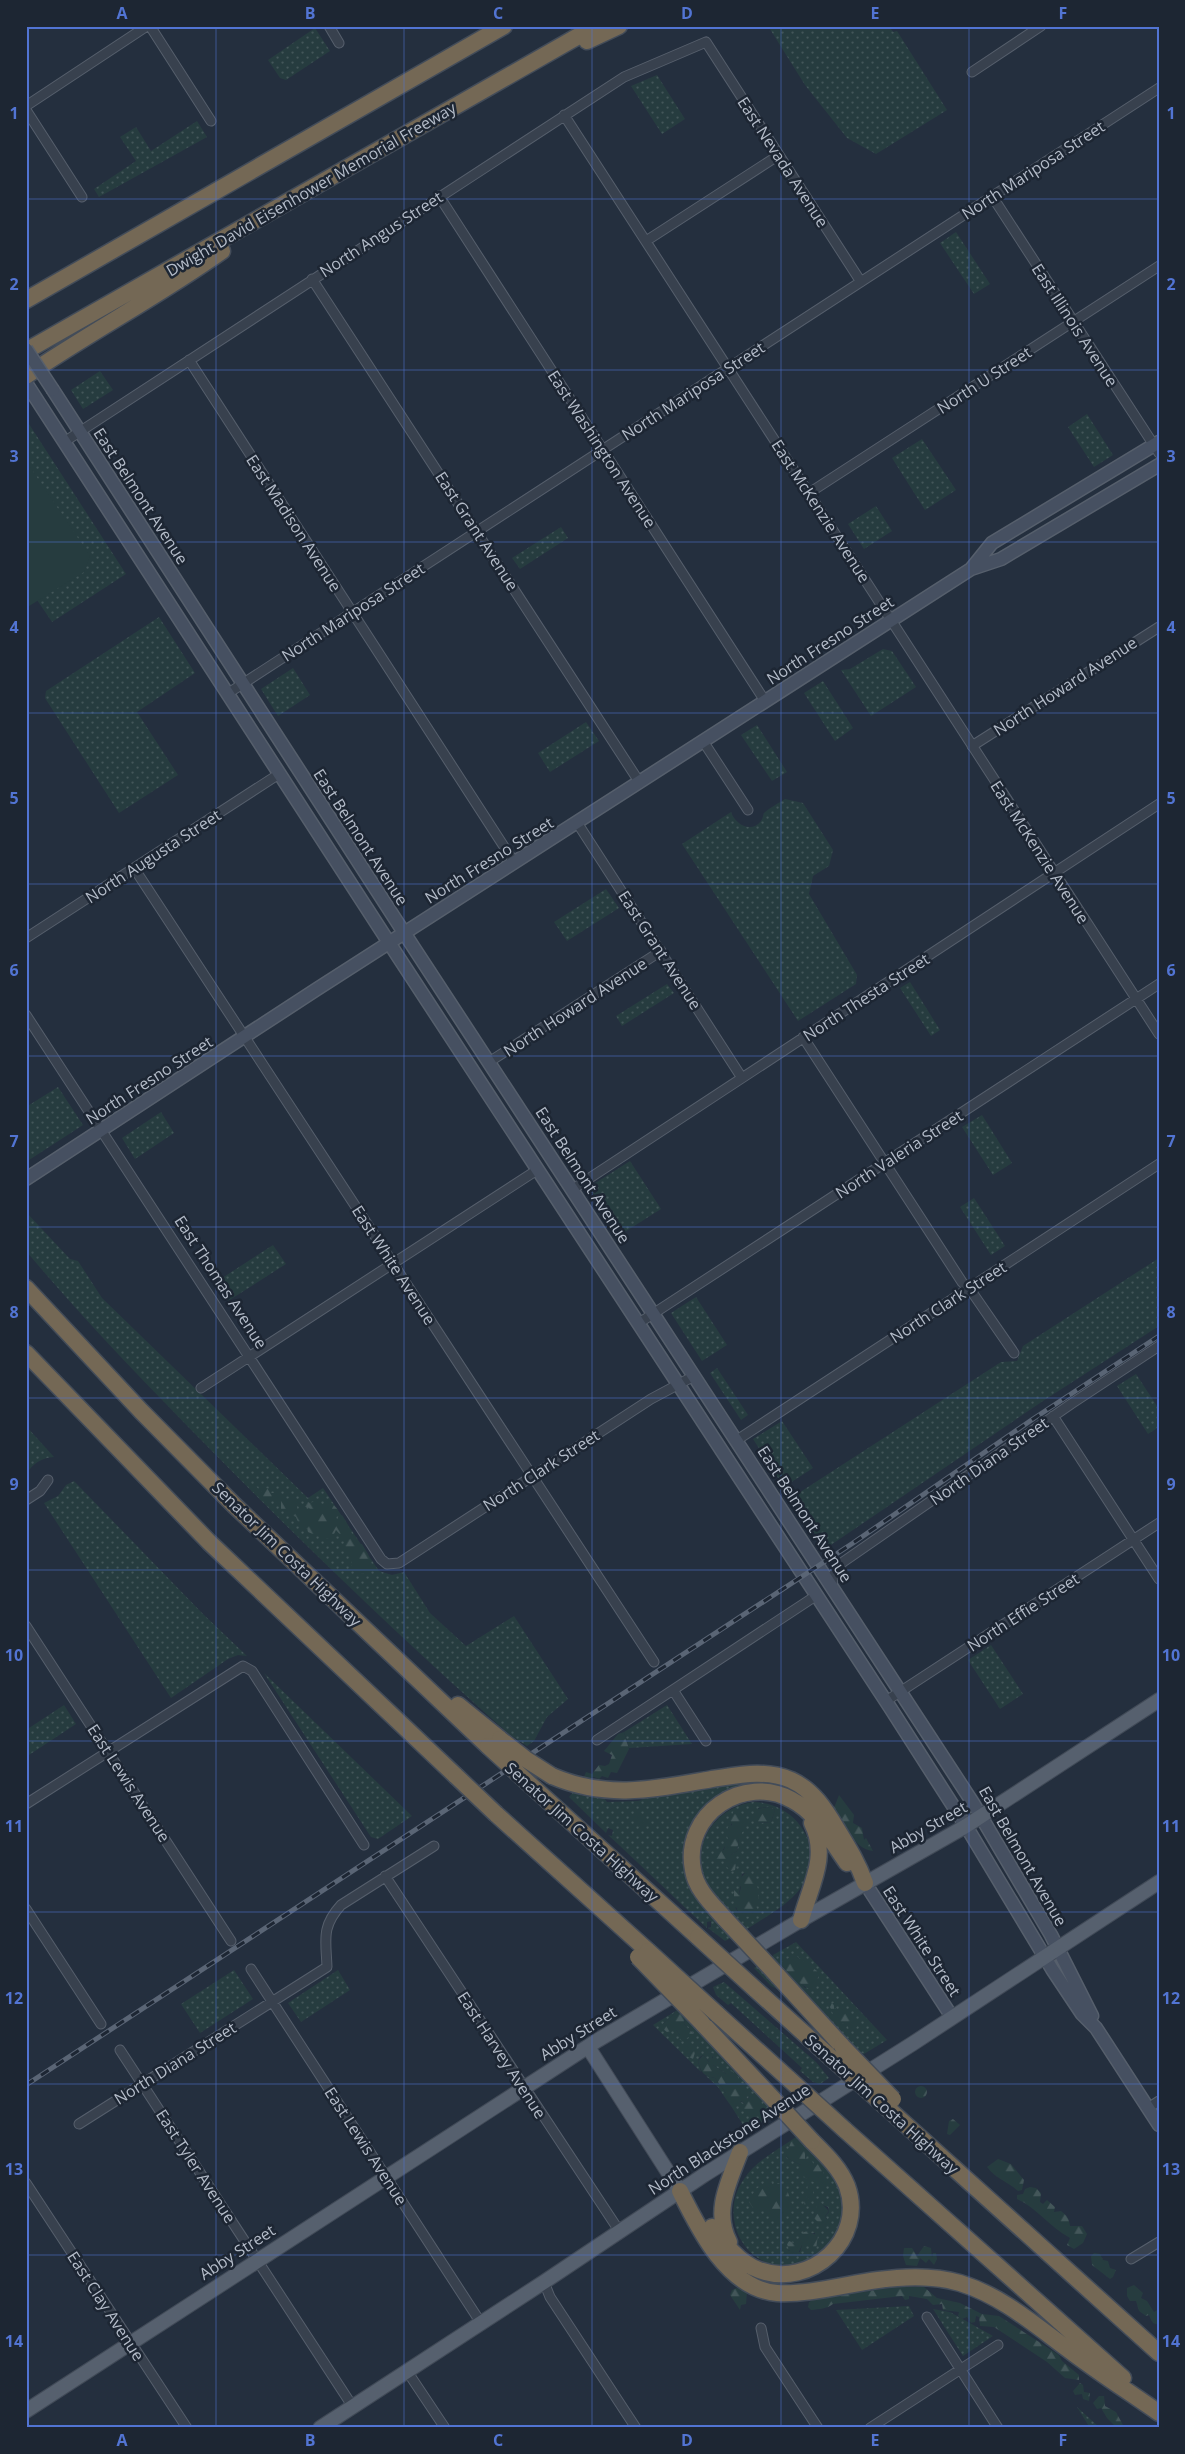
<svg xmlns="http://www.w3.org/2000/svg" width="1185" height="2454" font-family="'Open Sans',sans-serif">
<defs>
<pattern id="grass-dots" width="8" height="8" patternUnits="userSpaceOnUse" patternTransform="scale(1.25)"><rect width="8" height="8" fill="#263c3f"/><path d="M2 2h.1M6 6h.1" fill="none" stroke="#435659" stroke-width="1.8" stroke-linecap="round"/></pattern>
<pattern id="forest-firs" width="22" height="20" patternUnits="userSpaceOnUse" patternTransform="scale(1.25)"><rect width="22" height="20" fill="#263c3f"/><path d="M5 1l3.5 6h-7zM16 11l3.5 6h-7z" fill="#435659"/></pattern>
</defs>
<rect width="100%" height="100%" fill="#242f3e"/>
<path fill="url(#grass-dots)" fill-rule="evenodd" d="M768,26h121l4,6 4,-1 50,79 -71,44 -29,-16 -42,-53z
M315,28l15,23 -44,29 -6,-2 -12,-18z
M657,75l28,44 -23,15 -31,-48z
M197,121l10,16 -108,60 -5,-8 42,-28 -16,-24 16,-10 15,24z
M956,232l34,52 -16,10 -34,-51z
M100,371l13,19 -30,19 -12,-19z
M1087,414l26,41 -19,12 -26,-40z
M29,424l97,150 -74,48 -15,-22 -11,7v-181z
M922,439l34,51 -31,20 -33,-52z
M876,506l16,25 -28,18 -16,-25z
M561,527l7,11 -48,31 -8,-11z
M159,617l36,56 -58,39 41,63 -59,38 -74,-115 1,-7z
M883,649l9,2 24,36 -45,29 -30,-46 9,-1z
M293,668l17,27 -32,21 -17,-27z
M823,681l30,47 -18,13 -31,-48z
M586,722l13,19 -49,31 -12,-19z
M757,725l30,47 -15,9 -31,-46z
M785,799l18,4 30,47 -4,16 -16,10 -4,18 48,81 -1,9 -58,37 -116,-177 49,-32c4,12 20,22 30,9 2,-3 2,-6 3,-8 5,-5 15,-10 21,-14z
M606,889l13,19 -52,33 -13,-19z
M910,982l30,48 -9,6 -31,-48z
M667,984l7,9 -52,33 -6,-10z
M58,1087l25,38 -57,37v-55z
M161,1112l13,21 -39,26 -13,-21z
M982,1115l30,48 -19,12 -31,-48z
M630,1161l31,48 -41,26 -31,-48z
M974,1198l31,48 -14,9 -31,-48z
M26,1212l44,47 8,2 24,37 206,200 15,-10 56,83 13,4 12,-3 26,41 36,33 48,-30 54,83 -21,18 -13,24 -7,5 -17,-11c-104,-92 -204,-188 -301,-287 -63,-64 -125,-128 -183,-197z
M273,1245l13,19 -58,37 -12,-19z
M1159,1258v68l-116,75 -218,148 -34,-51 210,-136 16,-1 6,-15z
M696,1297l31,48 -25,16 -31,-48z
M717,1368l31,47 -7,5 -31,-47z
M1136,1374l23,35v18l-11,7 -31,-48z
M782,1421l31,47 -29,19 -31,-48z
M26,1426l28,31c-13,1 -20,6 -28,17z
M74,1481l129,133 44,42 -9,-1 -10,4 -57,39 -127,-195 14,-7 8,-11z
M991,1645l32,49 -23,15 -32,-49z
M264,1673l148,143 -34,23 -7,-2z
M64,1705l12,19 -50,33v-27z
M667,1705l25,39 -63,4 -5,-16z
M740,1782l3,1v5l-55,54 -3,-1 1,9 47,87 -8,4 -17,-13 3,-1v-6l-4,1v6c-34,-31 -67,-64 -99,-93l4,1 1,-6 -5,-2 -2,5 -37,-36 5,-6 8,5 4,-3 17,4 4,5 31,-1 4,-1 -2,-2 29,-2z
M753,1802c44,0 76,48 47,87 -13,17 -35,28 -53,40l-7,-3c-13,-15 -30,-31 -36,-50 -12,-36 14,-69 49,-74zM770,1807l5,3 -4,12 -14,1 1,-15zM733,1815h3l3,23 -2,13 -6,4v4l-9,-7 6,-12zM745,1873c15,6 11,18 10,32l-16,8 -5,-7 1,-8 4,-3 3,-21z
M796,1942l91,98 -23,14 -7,-3 -84,-91v-5zM788,1970l30,6 -2,8 -11,4z
M759,1965l22,25v1l-10,-5 -17,-18z
M234,1970l19,29 -53,34 -19,-29z
M338,1970l12,20 -49,32 -13,-19z
M724,1982l92,80 13,16 -9,6 -7,-2 -13,-11 2,-3 -71,-65 -3,2 -12,-10 -3,-8z
M679,2009l3,3 -7,1 -12,11 13,6 4,5 14,-1 -10,-10 1,-9 88,95 -4,7 -22,14 -16,-25h5l4,-5 5,3 5,-8 -4,4 -8,-18 -25,-17v-13l-2,12 -8,-9 -3,2 -2,4 3,11 -48,-47z
M706,2076l9,2 11,15v6l-8,-12z
M797,2136l5,5 -16,14 1,3 14,7 14,3 -11,-9 1,-15c11,12 26,25 33,41 14,32 -3,66 -35,76 -8,3 -14,5 -22,5 -42,-4 -61,-54 -37,-87 12,-19 36,-30 53,-43zM820,2204l8,3 1,5 -4,4 2,3 -7,4 -6,-8zM815,2233v12h-13l-2,7 -12,-1 22,-17z
M909,2306l5,10 -52,34 -26,-40z
M933,2309l17,3 43,24 -30,20z
M1077,2407l23,21h-10z"/>
<path fill="url(#forest-firs)" d="M255,1485l6,7 5,-4 5,2v3h3v-3l5,5 4,-1 2,5 10,-1 3,13 4,-1 6,4 3,-4 -3,-3h-3v-7l5,3 8,-3 2,5 5,2 7,-4 6,7 -3,12 2,1 1,-6 4,-2c7,10 9,20 16,29h4l6,10 4,16 -10,4 -11,-9 2,-10 -8,-2 1,-3 -3,-3 2,-7 -9,-10 -3,6 -5,3 -7,-3 -2,-4 -4,3 -7,-3 -1,-4 -6,1 -5,-12 -15,-8v-7l-8,-5 -7,5 -6,-2 -4,-8h-4l-1,-5z
M624,1732l5,17 -12,24 -6,-1 -3,6 -6,-2 -3,3 -5,-2 -7,3 -3,-3 2,-5 6,2 7,-9 6,1 4,-2 3,-9 -8,-4 14,-17z
M839,1795l15,20 -1,8 9,5 2,12 2,-2 7,13c-22,-3 -26,-28 -39,-43z
M770,1807l5,3 -4,12 -15,1 -3,-3 3,-11z
M734,1810l2,5 2,-2 5,1 3,12 -7,12 -2,13 -6,4v4l5,4 -1,7 -4,1 -5,-5 -1,-5 -9,-3 -1,-3 4,-4 5,-1 2,-9 2,-2 -2,-6 2,-6 4,-2 -2,-5z
M641,1813l4,12 -5,2 -6,-5 2,-7z
M745,1873l8,3 5,13 1,8 -4,8 3,5c-5,7 -9,7 -18,6l-4,-9 -2,3 -4,-2 4,-3v-15l5,5 2,-8 -4,-5z
M795,1955l22,16 1,5 -2,12 -3,2c-10,-2 -29,-19 -32,-28z
M832,2003h2v6l2,-1 3,3 5,-4 8,9 -2,3 6,2 1,6 -7,3 -2,-3 1,-4 -8,1 -5,-3 -6,-14z
M682,2012l3,3 -1,9 10,10 -12,7 -3,-2 1,-4 -4,-5 -9,2 -4,-3v-5l12,-11z
M698,2039l4,5 -1,3 -4,-1 -4,13 -9,-4 -1,-5 3,-5h5l4,3z
M710,2052l5,3 -3,2 3,5 -2,3 13,9 1,-5 4,1 7,7v5l6,2 3,15 6,-5h5l3,4 1,11 -5,5h-11l-3,-5 2,-5 -4,-3 -5,5h-5l-5,-7v-6l-11,-15c-12,-2 -14,-6 -17,-17l5,-6 6,7z
M915 2092a6 6 0 1 1 12 0a6 6 0 1 1-12 0Z
M953,2119l7,6 -10,10 -3,-1 2,-13z
M798,2139l7,5v15l5,-2 5,10 3,-3 7,3 -2,8 3,9 -4,2 -21,-10v-11l-14,-7 -1,-3 5,-13z
M998,2159l13,5 13,16 -2,10 -4,1c-11,-10 -22,-12 -31,-24z
M767,2181l6,2 1,4 4,-4c10,3 11,13 14,22l-6,11 -7,4 -6,-1 -4,-7 -16,-4 -4,-6 6,-12z
M810,2183l3,2v12l-4,1 -4,7 -2,-5 3,-2 2,-14z
M1030,2187l6,1 5,5 -1,9 3,2 4,-4 8,7 -1,5 7,-1c6,5 8,7 9,15h12l5,8 -4,9 -9,6 -7,-4 3,-7c-19,-10 -33,-30 -53,-39v-4l6,-1 2,-5z
M820,2202l9,9 -4,5 3,6 -4,6 -10,-10 1,-9z
M809,2231l1,2 8,2 -2,14 -3,2 -5,-6h-6l-5,11 -5,2 -5,-14 2,-3 7,3 3,-5 4,-1 -1,-3 2,-3z
M924,2246l7,2 1,10 1,-5h3l1,6 -3,6 -5,-6 -3,4 -6,-5 -3,8 -11,-1 -3,-9 1,-8h8l5,8z
M1094,2253l6,1 3,6 5,1 2,7 6,2 -3,7 -3,2 -18,-14 -1,-9z
M1134,2285l9,8 -2,5 6,3 7,11 5,-3v16l-6,-2 -4,-8 -3,1 -7,-5 -3,-10h-6l-3,-5v-8z
M739,2287l8,5 -1,12 -5,1 -1,5 -10,-15 2,-5z
M897,2287h27l13,11 23,5 22,11 17,2 60,39 3,6 17,14v5l-14,-2 -18,-16 -53,-35 -14,-1 -1,-9 -3,-1 -1,6 -4,1 -4,-6 -5,2 -4,-3 1,-4 -16,-2 -1,-6 -9,1 -6,-6 -18,-3v3l-4,1 -3,-4 -69,8c-7,5 -13,5 -22,6l-3,-3 1,-5 8,-4z
M1080,2383l3,2 1,7 6,1 -1,8 -6,-2 -1,-5 -7,1 -2,-4z
M1099,2396h5l1,10 11,6 7,13h9l1,3h-16l-10,-10 -6,-10 -4,1 -4,-6z"/>
<path fill="#263c3f" d="M26,461l64,95 -6,16 -58,36z"/>
<g fill="none" stroke-linecap="round" stroke-linejoin="round">
<g stroke="#565f6c" stroke-width="11">
<path id="minor" d="M150,26l61,95
M329,26l10,17
M972,72l69,-46
M26,106l121,-80
M26,110l56,87
M564,115l595,919
M439,196l326,505
M992,196l167,257
M646,241l133,-86
M312,279l328,504
M189,360l325,502
M64,442l560,-365 82,-35 155,240
M809,493l350,-227
M227,694l932,-606
M703,741l45,69
M972,746l187,-119
M578,824l164,254
M134,868l520,794
M26,938l253,-164
M26,1015l355,544 6,5 12,-1 252,-164 43,-23
M803,1037l159,245 12,13 40,58
M489,1062l172,-111
M573,1189l586,-385
M639,1323l520,-339
M201,1388l336,-218
M1053,1416l106,163
M737,1440l422,-276
M26,1500l14,-9 8,-11
M832,1586l1,-11 10,-13 228,-158 88,-58
M26,1626l205,315
M673,1690l33,51
M886,1701l273,-178
M597,1740l220,-145
M26,1804l217,-138 9,5 112,174
M385,1876l235,356
M26,1909l75,115
M251,1969l230,354
M120,2050l233,357
M1148,2108l11,-7
M79,2124l248,-157c-1,-27 -6,-40 14,-62l93,-59
M26,2183l161,245
M1131,2259l28,-17
M544,2282l6,15 86,131
M927,2317l71,111
M761,2328l4,19 53,81
M407,2371l38,57
M870,2428l128,-83"/>
</g>
<g stroke="#565f6c" stroke-width="15">
<path id="secondary" d="M26,383l373,575 492,751 75,117 86,143 30,45 14,14 63,97
M53,390l361,558 559,855 78,132 41,81
M971,569l21,-26 167,-101
M26,1179l291,-190 654,-420 30,-10 158,-94
M865,1883l87,134"/>
</g>
<g stroke="#414a57" stroke-width="16">
<path id="primary" d="M588,2047l92,144
M26,2411l572,-371 203,-120 165,-94 193,-126
M320,2428l224,-146 160,-107 208,-131 247,-162"/>
</g>
<g stroke="#434c59" stroke-width="19">
<path id="motorway" d="M587,41l32,-15
M26,300l478,-274
M26,351l570,-325
M26,376c64,-44 133,-80 196,-125
M26,1288l115,123 93,94 254,241
M26,1353l183,189 247,234
M458,1705l42,34
M552,1776c56,24 103,13 160,3 27,-4 53,-10 79,1 22,10 34,29 46,49 11,18 21,34 28,54
M535,1789l163,148
M496,1814l152,137
M726,1920c-13,-15 -30,-30 -33,-50 -11,-56 51,-97 99,-70 25,13 39,41 55,63
M801,1920c9,-34 28,-63 11,-97
M777,1975l65,71
M755,1989l73,66
M717,2014l72,65
M702,2023l74,79
M884,2105l275,248
M845,2130l278,248
M680,2191c19,39 48,98 97,102 31,2 70,-9 101,-13 28,-4 55,-5 82,3 42,13 75,42 109,67 29,22 60,42 90,63
M712,2227c12,16 27,36 47,43 52,19 107,-31 88,-84 -7,-18 -22,-32 -35,-45
M729,2242c-16,-31 0,-60 11,-90"/>
</g>
<use href="#minor" stroke="#38414e" stroke-width="9"/>
<use href="#secondary" stroke="#465061" stroke-width="12"/>
<use href="#primary" stroke="#56606e" stroke-width="14"/>
<use href="#motorway" stroke="#746855" stroke-width="16"/>
<g stroke="#5a6575" stroke-width="5">
<path id="rail" d="M26,2085l827,-542 180,-124 126,-83"/>
</g>
<use href="#rail" stroke="#1d2633" stroke-width="3" stroke-dasharray="9" stroke-linecap="butt"/>
<g stroke="#565f6c" stroke-width="15" stroke-linecap="butt">
<path id="secondary-bridge" d="M26,349l27,41"/>
</g>
<g stroke="#434c59" stroke-width="19" stroke-linecap="butt">
<path id="motorway-bridge" d="M500,1739l27,21 25,16
M488,1746l47,43
M456,1776l40,38
M726,1920l51,55
M698,1937l57,52
M648,1951l69,63
M638,1957l64,66
M842,2046l51,53
M828,2055l56,50
M789,2079l56,51
M776,2102l36,39"/>
</g>
<use href="#secondary-bridge" stroke="#465061" stroke-width="12"/>
<use href="#motorway-bridge" stroke="#746855" stroke-width="16"/>
</g>
<path fill="none" stroke="#5274d3" stroke-width="1" stroke-opacity="0.55" d="M216,26v2402M404,26v2402M592,26v2402M781,26v2402M969,26v2402M26,199h1133M26,370h1133M26,542h1133M26,713h1133M26,884h1133M26,1056h1133M26,1227h1133M26,1398h1133M26,1570h1133M26,1741h1133M26,1912h1133M26,2084h1133M26,2255h1133"/>
<g text-anchor="middle" stroke-width="5" stroke-linejoin="round" paint-order="stroke">
<g font-size="16" fill="#b4bcc9" stroke="#1d2633">
<text transform="translate(783 162) rotate(57)" y="6">East Nevada Avenue</text>
<text transform="translate(1033 170) rotate(-33)" y="6">North Mariposa Street</text>
<text transform="translate(311 189) rotate(-30)" y="6">Dwight David Eisenhower Memorial Freeway</text>
<text transform="translate(381 234) rotate(-33)" y="6">North Angus Street</text>
<text transform="translate(1075 325) rotate(57)" y="6">East Illinois Avenue</text>
<text transform="translate(984 380) rotate(-33)" y="6">North U Street</text>
<text transform="translate(693 391) rotate(-33)" y="6">North Mariposa Street</text>
<text transform="translate(602 449) rotate(57)" y="6">East Washington Avenue</text>
<text transform="translate(141 496) rotate(57)" y="6">East Belmont Avenue</text>
<text transform="translate(821 511) rotate(57)" y="6">East McKenzie Avenue</text>
<text transform="translate(294 523) rotate(57)" y="6">East Madison Avenue</text>
<text transform="translate(477 531) rotate(57)" y="6">East Grant Avenue</text>
<text transform="translate(353 612) rotate(-33)" y="6">North Mariposa Street</text>
<text transform="translate(830 640) rotate(-33)" y="6">North Fresno Street</text>
<text transform="translate(1065 686) rotate(-33)" y="6">North Howard Avenue</text>
<text transform="translate(361 837) rotate(57)" y="6">East Belmont Avenue</text>
<text transform="translate(1040 852) rotate(57)" y="6">East McKenzie Avenue</text>
<text transform="translate(153 856) rotate(-33)" y="6">North Augusta Street</text>
<text transform="translate(489 860) rotate(-32)" y="6">North Fresno Street</text>
<text transform="translate(660 950) rotate(57)" y="6">East Grant Avenue</text>
<text transform="translate(866 997) rotate(-33)" y="6">North Thesta Street</text>
<text transform="translate(575 1007) rotate(-33)" y="6">North Howard Avenue</text>
<text transform="translate(149 1080) rotate(-33)" y="6">North Fresno Street</text>
<text transform="translate(899 1154) rotate(-33)" y="6">North Valeria Street</text>
<text transform="translate(583 1175) rotate(57)" y="6">East Belmont Avenue</text>
<text transform="translate(394 1265) rotate(57)" y="6">East White Avenue</text>
<text transform="translate(221 1282) rotate(57)" y="6">East Thomas Avenue</text>
<text transform="translate(948 1302) rotate(-33)" y="6">North Clark Street</text>
<text transform="translate(989 1461) rotate(-35)" y="6">North Diana Street</text>
<text transform="translate(541 1470) rotate(-33)" y="6">North Clark Street</text>
<text transform="translate(805 1514) rotate(57)" y="6">East Belmont Avenue</text>
<text transform="translate(287 1554) rotate(44)" y="6">Senator Jim Costa Highway</text>
<text transform="translate(1023 1612) rotate(-33)" y="6">North Effie Street</text>
<text transform="translate(129 1783) rotate(57)" y="6">East Lewis Avenue</text>
<text transform="translate(928 1827) rotate(-30)" y="6">Abby Street</text>
<text transform="translate(582 1832) rotate(42)" y="6">Senator Jim Costa Highway</text>
<text transform="translate(1023 1856) rotate(60)" y="6">East Belmont Avenue</text>
<text transform="translate(922 1941) rotate(57)" y="6">East White Street</text>
<text transform="translate(578 2033) rotate(-32)" y="6">Abby Street</text>
<text transform="translate(502 2055) rotate(57)" y="6">East Harvey Avenue</text>
<text transform="translate(175 2063) rotate(-32)" y="6">North Diana Street</text>
<text transform="translate(882 2104) rotate(42)" y="6">Senator Jim Costa Highway</text>
<text transform="translate(729 2139) rotate(-33)" y="6">North Blackstone Avenue</text>
<text transform="translate(366 2146) rotate(57)" y="6">East Lewis Avenue</text>
<text transform="translate(196 2166) rotate(57)" y="6">East Tyler Avenue</text>
<text transform="translate(237 2252) rotate(-33)" y="6">Abby Street</text>
<text transform="translate(106 2306) rotate(57)" y="6">East Clay Avenue</text>
</g>
</g>
<rect width="1185" height="2454" fill="none" stroke="#1d2633" stroke-width="55"/>
<rect x="28" y="28" width="1130" height="2398" fill="none" stroke="#5274d3" stroke-width="2"/>
<g font-size="16" text-anchor="middle" font-weight="bold" fill="#5274d3">
<text x="122" y="19">A</text>
<text x="310" y="19">B</text>
<text x="498" y="19">C</text>
<text x="687" y="19">D</text>
<text x="875" y="19">E</text>
<text x="1063" y="19">F</text>
<text x="14" y="119">1</text>
<text x="1171" y="119">1</text>
<text x="14" y="290">2</text>
<text x="1171" y="290">2</text>
<text x="14" y="462">3</text>
<text x="1171" y="462">3</text>
<text x="14" y="633">4</text>
<text x="1171" y="633">4</text>
<text x="14" y="804">5</text>
<text x="1171" y="804">5</text>
<text x="14" y="976">6</text>
<text x="1171" y="976">6</text>
<text x="14" y="1147">7</text>
<text x="1171" y="1147">7</text>
<text x="14" y="1318">8</text>
<text x="1171" y="1318">8</text>
<text x="14" y="1490">9</text>
<text x="1171" y="1490">9</text>
<text x="14" y="1661">10</text>
<text x="1171" y="1661">10</text>
<text x="14" y="1832">11</text>
<text x="1171" y="1832">11</text>
<text x="14" y="2004">12</text>
<text x="1171" y="2004">12</text>
<text x="14" y="2175">13</text>
<text x="1171" y="2175">13</text>
<text x="14" y="2347">14</text>
<text x="1171" y="2347">14</text>
<text x="122" y="2446">A</text>
<text x="310" y="2446">B</text>
<text x="498" y="2446">C</text>
<text x="687" y="2446">D</text>
<text x="875" y="2446">E</text>
<text x="1063" y="2446">F</text>
</g>
</svg>
